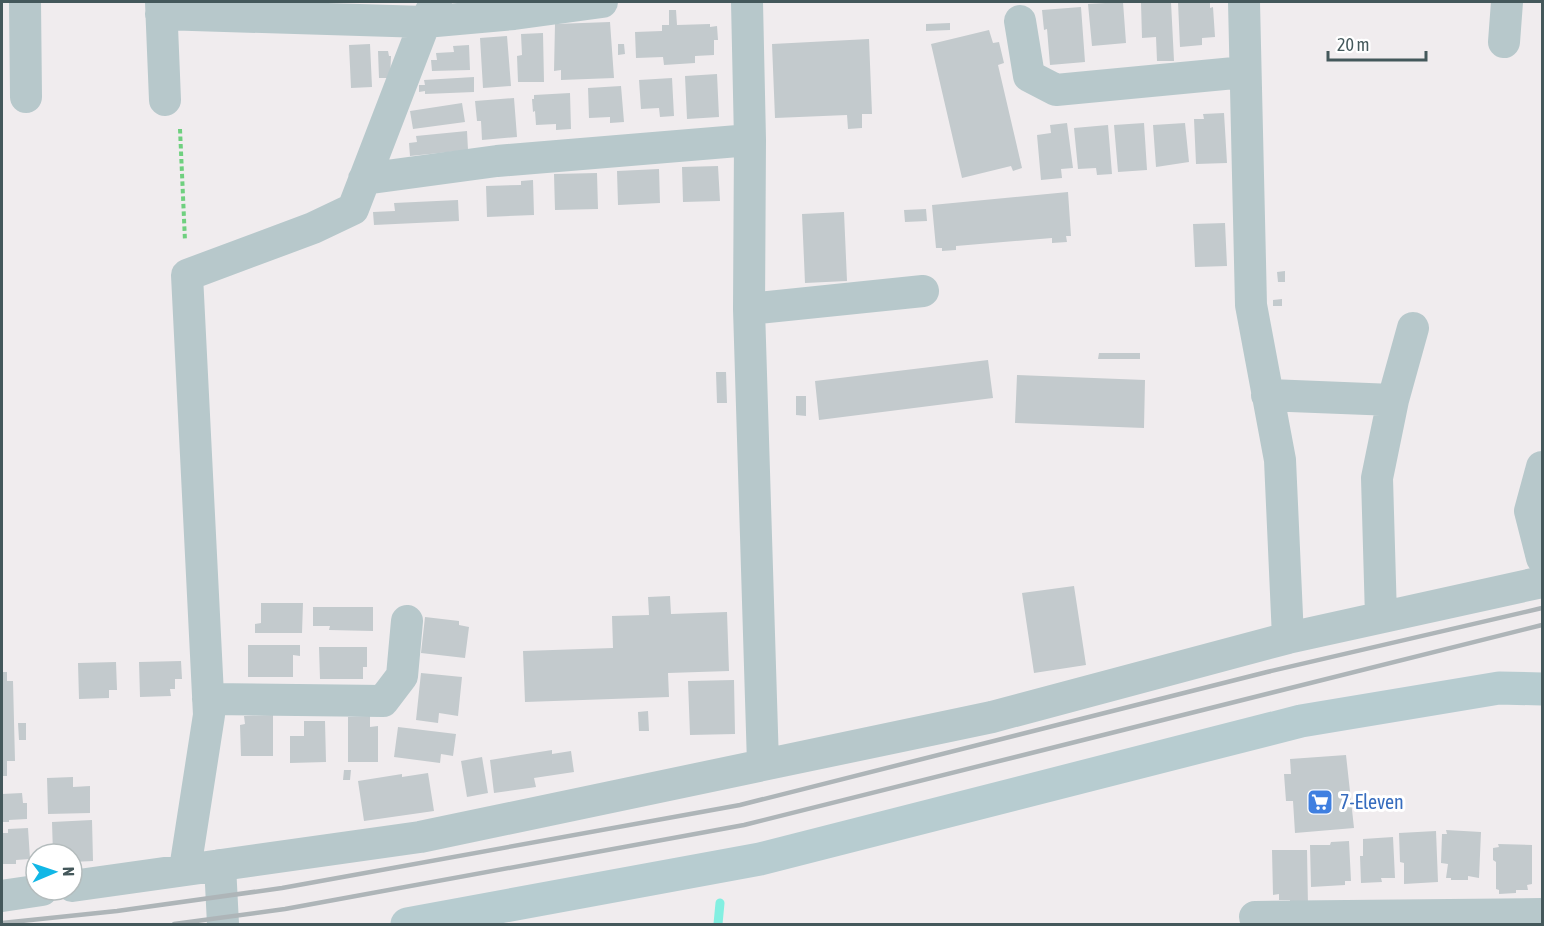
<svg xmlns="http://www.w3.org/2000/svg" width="1544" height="926" font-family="'Asap Condensed',sans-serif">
<rect width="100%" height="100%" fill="#f0ecee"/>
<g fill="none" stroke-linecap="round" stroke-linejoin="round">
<path stroke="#83efe1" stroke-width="9" d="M718,924l2,-21"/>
</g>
<path fill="#c3cacd" d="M1123,2l3,41 -34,3 -4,-42z
M1171,2l3,59h-17l-1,-24 -14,1 -1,-35z
M1178,2h32v6l3,-1 2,30 -13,1v7l-22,2z
M1081,7l4,55 -35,3 -3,-36 -3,1 -2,-20z
M669,10h7l1,15 33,-1v3l7,-1 1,14h-4v15l-19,1v7l-31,2 -1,-8 -27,1 -1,-26 27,-1v-6h7z
M610,22l4,56 -53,2v-10l-7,1 1,-47z
M950,23v7l-24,1v-7z
M989,30l4,13 6,-1 5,21 -6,2 24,103 -9,3 -2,-5 -49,12 -31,-134z
M543,33l1,49h-26l-1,-26 5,-1 -1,-21z
M507,36l4,50 -28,2 -3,-50z
M869,39l3,75h-10v14l-14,1 -1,-14 -72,3 -3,-74z
M370,44l2,43 -21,1 -2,-43z
M618,44h6l1,10 -7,1z
M469,45l1,25 -38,1 -1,-11h6l-1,-7 18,-1 -1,-6z
M378,51h10l1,5h2l-1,22h-11z
M717,74l2,43 -32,2 -2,-43z
M474,77v15l-49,2v-3l-6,1v-7h6l-1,-5z
M672,78l2,38 -14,1 -1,-9 -18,1 -2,-29z
M621,86l3,36 -14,1v-6l-21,1 -1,-30z
M570,93l1,36 -15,1v-6l-20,1 -1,-14 -2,1 -1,-13h2v-4z
M514,98l3,39 -35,3 -1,-19h-4l-2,-20z
M462,103l3,19 -52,7 -3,-18z
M1224,113l3,50 -31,1 -2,-45h10l-1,-5z
M1067,123l6,45 -12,1 1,9 -21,2 -4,-45 14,-2 -1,-8z
M1144,123l3,47 -29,2 -4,-47z
M1185,123l4,39 -33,5 -3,-42z
M1108,125l4,49 -15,1 -1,-7 -18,1 -4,-41z
M467,131l1,19 -58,6 -1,-13 8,-1 -1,-6z
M718,166l2,35 -37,1 -1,-35z
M659,169l1,34 -42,2 -1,-34z
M597,173l1,36 -43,1 -1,-36z
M533,180l1,35 -47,2 -1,-31 35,-1v-4z
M1068,192l3,44h-5l1,6 -15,1v-5l-96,8v4l-14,1v-3h-6l-4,-43z
M458,200l1,21 -85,4 -1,-13 22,-1 -1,-8z
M926,209l1,12 -22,1 -1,-12z
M844,212l3,69 -42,2 -3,-69z
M1225,223l2,43 -32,1 -2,-43z
M1285,271v11h-7l-1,-10z
M1282,299v7h-9v-6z
M1099,353h41v6h-42z
M988,360l5,38 -174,22 -4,-39z
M716,372h10l1,31h-10z
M1017,375l128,5 -1,48 -129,-5z
M796,396h10v20l-10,-1z
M1074,586l12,79 -52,8 -12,-80z
M670,596l1,18 56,-2 2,59 -61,2 1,24 -144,5 -2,-51 90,-3 -1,-32 37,-1 -1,-18z
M261,603h42l-1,30h-47v-9l6,-1z
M313,607h60v24l-44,-1 1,-4h-17z
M425,617l34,4v4l10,2 -4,31 -44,-5z
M248,645h52v11l-7,-1v22h-45z
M319,647h48v20h-4v12h-43z
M181,661l1,18h-7v10h-5l1,7 -31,1 -1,-35z
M116,662l1,28h-8v8l-30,1 -1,-36z
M2,672h5v9h6l2,80h-8v15h-5z
M421,673l41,4 -4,39 -19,-3 -1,10 -22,-3z
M734,680l1,54 -45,1 -2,-54z
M648,711l1,20h-10l-1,-19z
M273,715v41h-32l-1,-31 5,-1 -1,-8z
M370,716v11l8,-1v36h-30v-45z
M304,721h21l1,41 -36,1v-27h14z
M18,723h8v17h-7z
M398,727l58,7 -3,22 -12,-2 -1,9 -46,-6z
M552,750v4l19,-3 3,21 -40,6 2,9 -42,6 -4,-33z
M1346,755l8,73 -59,5 -2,-32h-7l-2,-27h7l-1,-15z
M482,757l6,36 -21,4 -6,-36z
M344,770h7l-1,10h-7z
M428,773l6,38 -70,10 -6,-40 44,-7v3z
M73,777v10l17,-1v27l-42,1 -1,-36z
M22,793l1,10h4v16l-18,1v2h-7v-28z
M92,820l1,41 -21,1v-8h-19l-1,-32z
M28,828l2,31 -14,1v4h-14v-31h6v-4z
M1446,830l35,2 -2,46 -11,-2v4h-17v-2h-5l2,-14 -7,-1 1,-29h5z
M1436,831l2,51 -34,2v-21l-4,-1 -1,-29z
M1393,837l2,41h-14l1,4 -21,1 -1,-27h3v-17z
M1349,841l2,40h-6v4l-34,2 -1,-42h20l1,-3z
M1498,844l34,1v39l-5,1 1,5h-12v3l-17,1v-4l-3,-1v-27l-3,-2v-12l6,-1z
M1272,850h35l1,57h-18v-7h-11v-6l-6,1z"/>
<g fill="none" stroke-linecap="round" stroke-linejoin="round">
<path stroke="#6fd07f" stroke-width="4" stroke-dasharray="4.5 3" stroke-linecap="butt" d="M180,129l5,112"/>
<path stroke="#b7c8cb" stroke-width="32" d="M25,2l1,95
M161,2l4,98
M747,2l3,138 -1,169 14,455
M1244,2l7,303 29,155 8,178
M161,14l264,8 89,-8 88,-12
M1020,21l9,55 27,14 189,-18
M1504,42l3,-40
M364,179l133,-18 253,-21
M749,309l174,-18
M1267,395l126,5
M1542,467l-12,44 12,47
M1381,617l-4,-139 16,-78 20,-72
M208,699l175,2 19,-25 5,-55
M220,865l3,59
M185,869l24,-154 -22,-440 126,-47 40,-19 72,-187 11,-20
M72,886l348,-49 572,-120 296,-79 254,-56
M2,896l40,-6
M1255,917l287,-3"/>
<path stroke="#b7ccd0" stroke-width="33" d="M407,924l353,-65 541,-138 198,-33 43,1"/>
<path stroke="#aeb5b8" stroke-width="4.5" d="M2,923l115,-12 165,-23 458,-83 527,-133 275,-64
M174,924l111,-15 459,-84 798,-200"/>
</g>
<defs>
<g id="supermarket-square" transform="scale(1.35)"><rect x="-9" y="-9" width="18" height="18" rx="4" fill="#3f7fe0" stroke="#fff"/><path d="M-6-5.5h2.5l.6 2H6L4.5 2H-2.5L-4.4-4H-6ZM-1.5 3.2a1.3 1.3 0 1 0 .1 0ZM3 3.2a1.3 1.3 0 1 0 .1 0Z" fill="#fff"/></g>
</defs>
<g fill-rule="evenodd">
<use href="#supermarket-square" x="1320" y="802"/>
</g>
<g text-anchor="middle" stroke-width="6" stroke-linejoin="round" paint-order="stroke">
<g font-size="20" fill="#366cbe" stroke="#fff" text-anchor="start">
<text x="1340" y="809">7-Eleven</text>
</g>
</g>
<rect width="1544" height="926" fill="none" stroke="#44585b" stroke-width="6"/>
<g transform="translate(54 872) rotate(88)"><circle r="28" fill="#ffffff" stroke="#b4bcbd" stroke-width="1.5"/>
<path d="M0-4.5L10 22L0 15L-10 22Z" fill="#11b7e6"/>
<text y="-9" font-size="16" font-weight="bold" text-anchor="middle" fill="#44585b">N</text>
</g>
<path d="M1328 51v9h98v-9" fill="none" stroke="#44585b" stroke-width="3"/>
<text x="1337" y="51" font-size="18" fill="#44585b" stroke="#ffffff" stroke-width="4.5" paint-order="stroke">20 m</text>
</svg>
